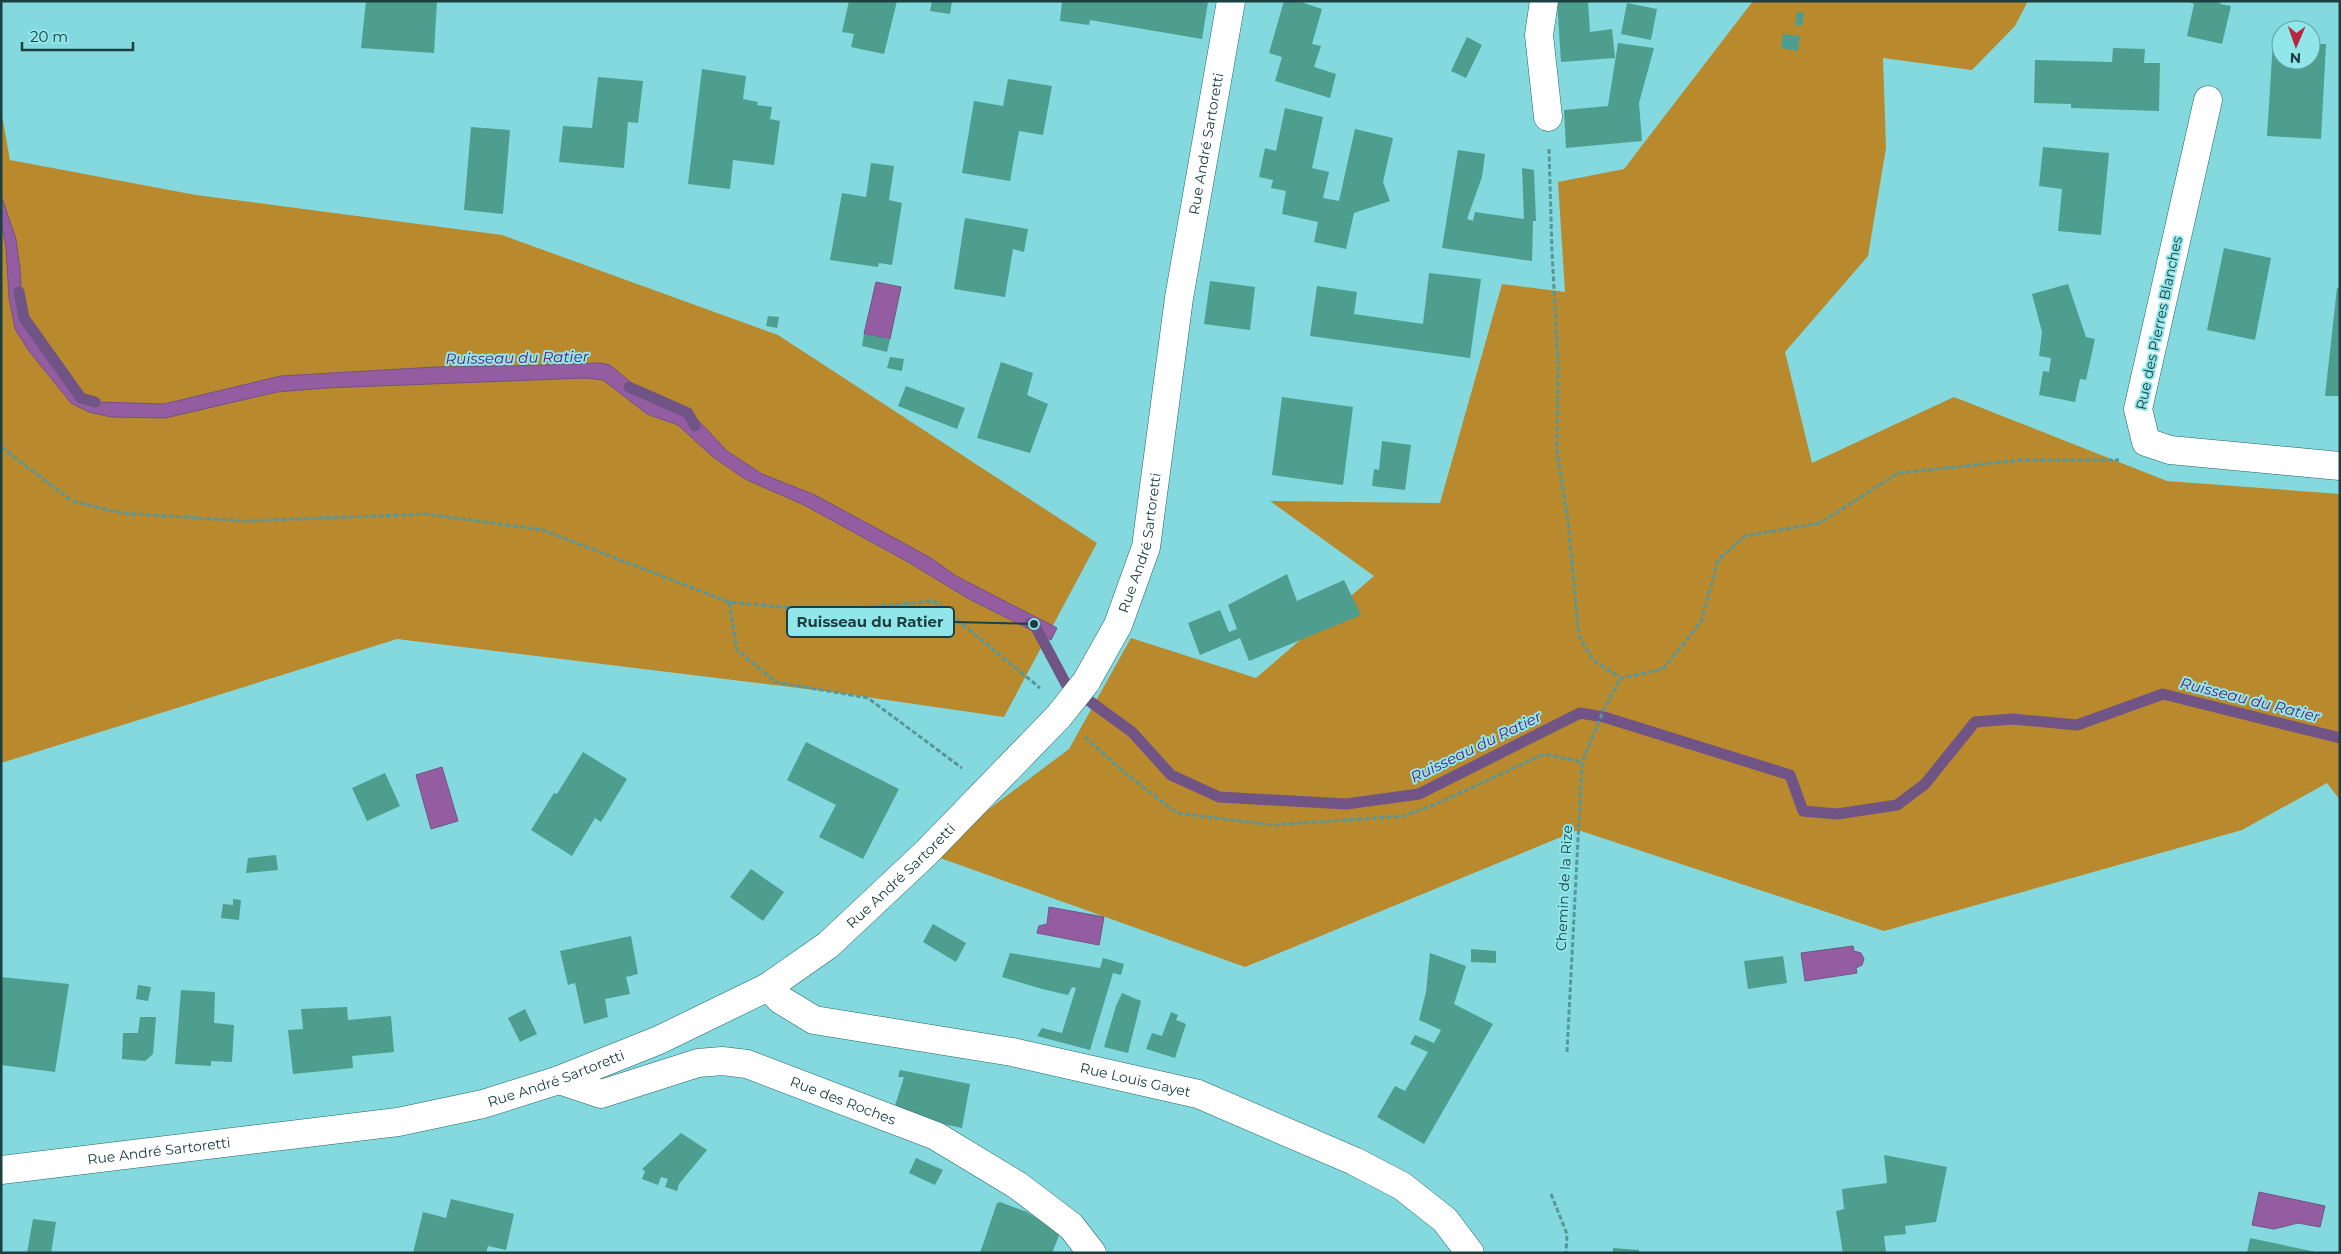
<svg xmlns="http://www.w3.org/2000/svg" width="2341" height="1254" font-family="Montserrat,sans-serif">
<rect width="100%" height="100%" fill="#83d9dd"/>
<path fill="#b9892e" d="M1753,1h275l-13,25 -43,44 -89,-12 3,90 -18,108 -83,96 27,111 142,-66 213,84 173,13v306l-13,-17 -85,47 -358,101 -306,-101 -333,137 -316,-113 140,-105 62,-111 125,40 118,-102 -104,-75 170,2 62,-219 63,8 -7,-110 66,-13z
M1,110l9,50 186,35 306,40 276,100 319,208 -93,174 -172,-25 -435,-53 -396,124z"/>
<path fill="#945da2" stroke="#705485" d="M1,195l15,44 4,30 2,37 4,19 17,27 38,46 15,4 68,2 117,-28 154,-9 79,-1 86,-3 10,2 43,36 43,17 31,33 35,23 53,21 116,63 25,18 101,52 -6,12 -82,-41 -61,-37 -104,-57 -59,-26 -32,-22 -35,-32 -31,-11 -44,-34 -17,-2 -260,10 -49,4 -112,26 -54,-1 -22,-5 -18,-9 -42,-52 -14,-22 -6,-31 -3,-51 -5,-25z
M876,282l25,5 -11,52 -26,-5z
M442,767l16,54 -27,8 -15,-54z
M1049,907l55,10 -5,28 -62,-12 2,-7 8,-2z
M1853,946l1,5 7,2 3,6 -2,6 -6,3 1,5 -52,8 -4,-28z
M2259,1192l66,14 -5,21 -22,-4 -24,6 -22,-4z"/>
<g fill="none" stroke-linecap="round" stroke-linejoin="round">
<path stroke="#705485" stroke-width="11" d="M19,292l5,26 57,80 14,4
M629,387l59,26 7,13
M1030,623l4,1 32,60 66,48 39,43 48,22 127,7 73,-10 161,-81 24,4 186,58 13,36 34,3 60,-9 28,-21 50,-62 37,-3 65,6 86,-31 177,44"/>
</g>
<path fill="#4d9e8f" d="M366,1h71l-3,52 -73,-5z
M849,1h48l-13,53 -33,-7 3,-13 -12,-2z
M932,1h20l-2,13 -20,-3z
M1062,1h144l2,1 -6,37 -112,-19 -1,5 -29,-4z
M1284,1h14l24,8 -10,35 9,2 -7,21 22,7 -6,24 -55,-17 7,-24 -13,-4z
M1557,1h31l2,31 22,-3 3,29 -54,4z
M2186,1h35l-1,3 11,2 -9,38 -35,-8 7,-32z
M1627,3l30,6 -6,31 -30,-6z
M1797,12l7,1 -2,13 -7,-1z
M1783,34l17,2 -2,15 -17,-3z
M1467,37l15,8 -16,33 -15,-7z
M2273,41l8,1v18h30v-16h15l-5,95 -54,-3z
M1618,43l36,5 -15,55 3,38 -76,7 -2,-38 44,-4z
M2113,48l32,1 -1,14h16l-1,48 -88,-3v-4l-37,-1 1,-43 77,2z
M702,69l44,7 -3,23 15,3 -1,3 15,2 -2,12 10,2 -6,44 -41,-5 -3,29 -42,-5z
M598,77l45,4 -5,42 -10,-1 -4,46 -65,-6 4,-36 29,2z
M1008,79l44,7 -9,49 -24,-4 -9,50 -48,-8 12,-72 29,5z
M1285,108l38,9 -11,51 17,4 -6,26 16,3 16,-72 38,9 -10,44 7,19 -36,12 -8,36 -32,-7 4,-20 -36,-8 4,-23 -15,-3 2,-8 -14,-3 6,-29 11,3z
M471,127l39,3 -7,84 -39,-4z
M2043,147l66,6 -8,82 -43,-4 4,-42 -23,-3z
M1458,150l27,4 -3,23 -15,42 6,2 2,-9 49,7 -2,-51 12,2 2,51h-3l-1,40 -90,-13z
M871,163l23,3 -5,34 13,3 -10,62 -13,-2 -1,4 -48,-7 12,-67 24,4z
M965,218l63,11 -4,23 -11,-3 -8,48 -51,-8z
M2224,248l47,10 -16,82 -48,-10z
M1429,273l52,6 -11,79 -160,-22 7,-50 40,6 -3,22 69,10z
M1210,281l45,6 -5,43 -46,-6z
M2068,284l18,53 9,2 -9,41 -6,-1 -5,23 -36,-7 4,-24 6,1 2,-14 -12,-2 3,-24 -10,-38z
M2337,288h3v108h-15z
M768,316l11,1 -2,11 -11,-2z
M864,334l26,5 -3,13 -25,-6z
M890,357l14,2 -2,12 -15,-3z
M1001,362l32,11 -6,22 21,9 -18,49 -53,-15z
M906,386l59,22 -8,21 -59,-23z
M1282,397l71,10 -10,78 -71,-10z
M1382,441l29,4 -6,45 -33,-4 2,-17 5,1z
M1287,574l10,27 47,-21 17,35 -112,46 -9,-23 -40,17 -12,-32 32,-13 9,22 8,-3 -9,-24z
M806,742l93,47 -36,70 -44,-22 17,-32 -49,-25z
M583,752l44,27 -26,43 -6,-4 -23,38 -41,-26 23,-37 3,1z
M385,773l15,33 -33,15 -15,-33z
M276,855l2,15 -32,3 2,-15z
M751,869l33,23 -21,29 -33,-24z
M233,899l8,1 -2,20 -18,-2 2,-14 10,1z
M933,924l33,19 -10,19 -33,-20z
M631,936l7,38 -12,3 4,17 -25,5 3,18 -24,7 -9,-41 -7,2 -8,-34z
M1471,949l25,2v12l-25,-1z
M1010,953l90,15 3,-10 21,6 -3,11 -8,-2 -23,77 -53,-14 5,-8 20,5 14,-45 -4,-1 -4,8 -26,-6 -40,-12z
M1430,953l36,13 -12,38 39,20 -69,120 -47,-27 18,-31 10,5 23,-39 -18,-8 5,-9 19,8 7,-13 -22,-10 7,-28z
M1783,956l4,27 -39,6 -4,-28z
M1,977l68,7 -14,88 -54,-7z
M138,985l13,2 -3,14 -12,-2z
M181,990l34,2 -1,31 20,2 -2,37 -21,-1v5l-36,-2z
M1122,993l19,8 -13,52 -24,-6 12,-41z
M347,1007l1,13 43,-4 3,36 -42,4 1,12 -60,6 -5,-44 15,-1 -2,-20z
M525,1009l12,25 -17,8 -12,-24z
M1171,1012l7,3 -2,5 10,4 -11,34 -29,-9 6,-16 10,3z
M140,1017h16l-3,37 -8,7 -23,-2 1,-26h15z
M900,1070l70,14 -8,44 -38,-8 -30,-11 10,-32h-6z
M681,1133l26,17 -28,34 -2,7 -12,-4 3,-8 -7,-2 -3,8 -16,-6 3,-8 -3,-2z
M1884,1155l63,12 -11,55 -31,4 1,8 -22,2 2,17h-43l-7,-42 8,-2 -2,-20 45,-6z
M916,1158l27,12 -8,15 -26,-12z
M451,1199l63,15 -8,36 -18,-4 -2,7h-73l10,-41 23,6z
M1000,1202l27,10 33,21 -8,20h-72l17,-50z
M33,1219l23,3 -5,31h-24z
M2250,1238l66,14v1h-69z
M1613,1248l26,2v3h-26z"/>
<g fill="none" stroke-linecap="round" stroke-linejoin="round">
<g stroke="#226669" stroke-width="29">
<g id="minor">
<path d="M1544,1l-5,34 9,82"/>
<path d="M2208,100l-70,309 8,33 24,8 170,16"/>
<path id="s1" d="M1086,682l32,-57 28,-78 33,-249 52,-297"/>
<path id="s2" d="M768,987l13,13 33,20 198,32 186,42 156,67 48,25 43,34 25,33"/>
<path id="s3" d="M559,1080l42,14 97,-31 24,-2 25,3 189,72 81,49 54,41 21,27"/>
<path id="s4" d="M1,1170l397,-48 85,-18 76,-24 100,-40 109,-53 60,-42 98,-92 133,-137"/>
</g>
</g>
<path stroke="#57979a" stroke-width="3" stroke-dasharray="5 2.5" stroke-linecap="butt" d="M1549,149l3,103 6,108 -1,91 11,71 11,114 14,24 28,18 42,-9 38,-47 17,-62 27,-24 75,-13 78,-50 124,-13h97
M1,447l71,54 49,12 124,8 181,-7 117,16 186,72 94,9 111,-10 106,87
M729,602l8,48 39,32 92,16 94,70
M1085,737l41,37 51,39 95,12 132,-9 32,-12 108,-50 38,8
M1567,1052l15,-290 23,-55 16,-29
M1551,1194l16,40 -1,19"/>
<use href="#minor" stroke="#fff" stroke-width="28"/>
<g stroke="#226669" stroke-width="29" stroke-linecap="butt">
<path id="minor-bridge" d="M1059,716l27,-34"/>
</g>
<use href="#minor-bridge" stroke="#fff" stroke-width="28"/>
</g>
<g text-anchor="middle" stroke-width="4" stroke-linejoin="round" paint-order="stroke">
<g font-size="14" fill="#1c4042" stroke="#91e6ea">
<text dy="5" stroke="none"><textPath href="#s1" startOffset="556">Rue André Sartoretti</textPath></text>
<text transform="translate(2159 323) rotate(-78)" y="5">Rue des Pierres Blanches</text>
<text dy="5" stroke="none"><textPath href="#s1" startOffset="151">Rue André Sartoretti</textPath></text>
<text dy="5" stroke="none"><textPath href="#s4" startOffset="969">Rue André Sartoretti</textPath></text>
<text transform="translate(1564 888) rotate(-87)" y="5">Chemin de la Rize</text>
<text dy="5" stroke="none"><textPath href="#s4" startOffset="564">Rue André Sartoretti</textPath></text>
<text dy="5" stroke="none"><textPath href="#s2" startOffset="384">Rue Louis Gayet</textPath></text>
<text dy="5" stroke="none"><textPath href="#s3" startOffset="298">Rue des Roches</textPath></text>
<text dy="5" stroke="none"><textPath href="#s4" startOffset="159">Rue André Sartoretti</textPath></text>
</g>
<g font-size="15" font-style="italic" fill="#601a71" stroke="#91e6ea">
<text transform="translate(517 358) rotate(-1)" y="5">Ruisseau du Ratier</text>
<text transform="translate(2250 700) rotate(14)" y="5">Ruisseau du Ratier</text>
<text transform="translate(1476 747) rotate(-26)" y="5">Ruisseau du Ratier</text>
</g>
</g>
<path fill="none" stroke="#1c4042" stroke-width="2" d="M1034 624L954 622"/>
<circle fill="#1c4042" stroke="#91e6ea" stroke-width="2" cx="1034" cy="624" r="5"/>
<rect fill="#91e6ea" stroke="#1c4042" stroke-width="2" x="787" y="607" width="167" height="30" rx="5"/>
<g font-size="15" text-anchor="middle" font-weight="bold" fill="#1c4042">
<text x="870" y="627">Ruisseau du Ratier</text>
</g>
<rect width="2341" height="1254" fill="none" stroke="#1c4042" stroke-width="5"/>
<g transform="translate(2296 45) rotate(182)"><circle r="24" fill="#91e6ea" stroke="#62a4a7"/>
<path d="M0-4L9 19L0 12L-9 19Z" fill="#b9273c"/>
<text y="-8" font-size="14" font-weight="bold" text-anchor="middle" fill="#1c4042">N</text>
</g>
<path d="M22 42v8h111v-8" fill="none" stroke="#1c4042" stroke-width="2.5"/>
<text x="30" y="42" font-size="15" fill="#1c4042" stroke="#91e6ea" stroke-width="4" paint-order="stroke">20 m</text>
</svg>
